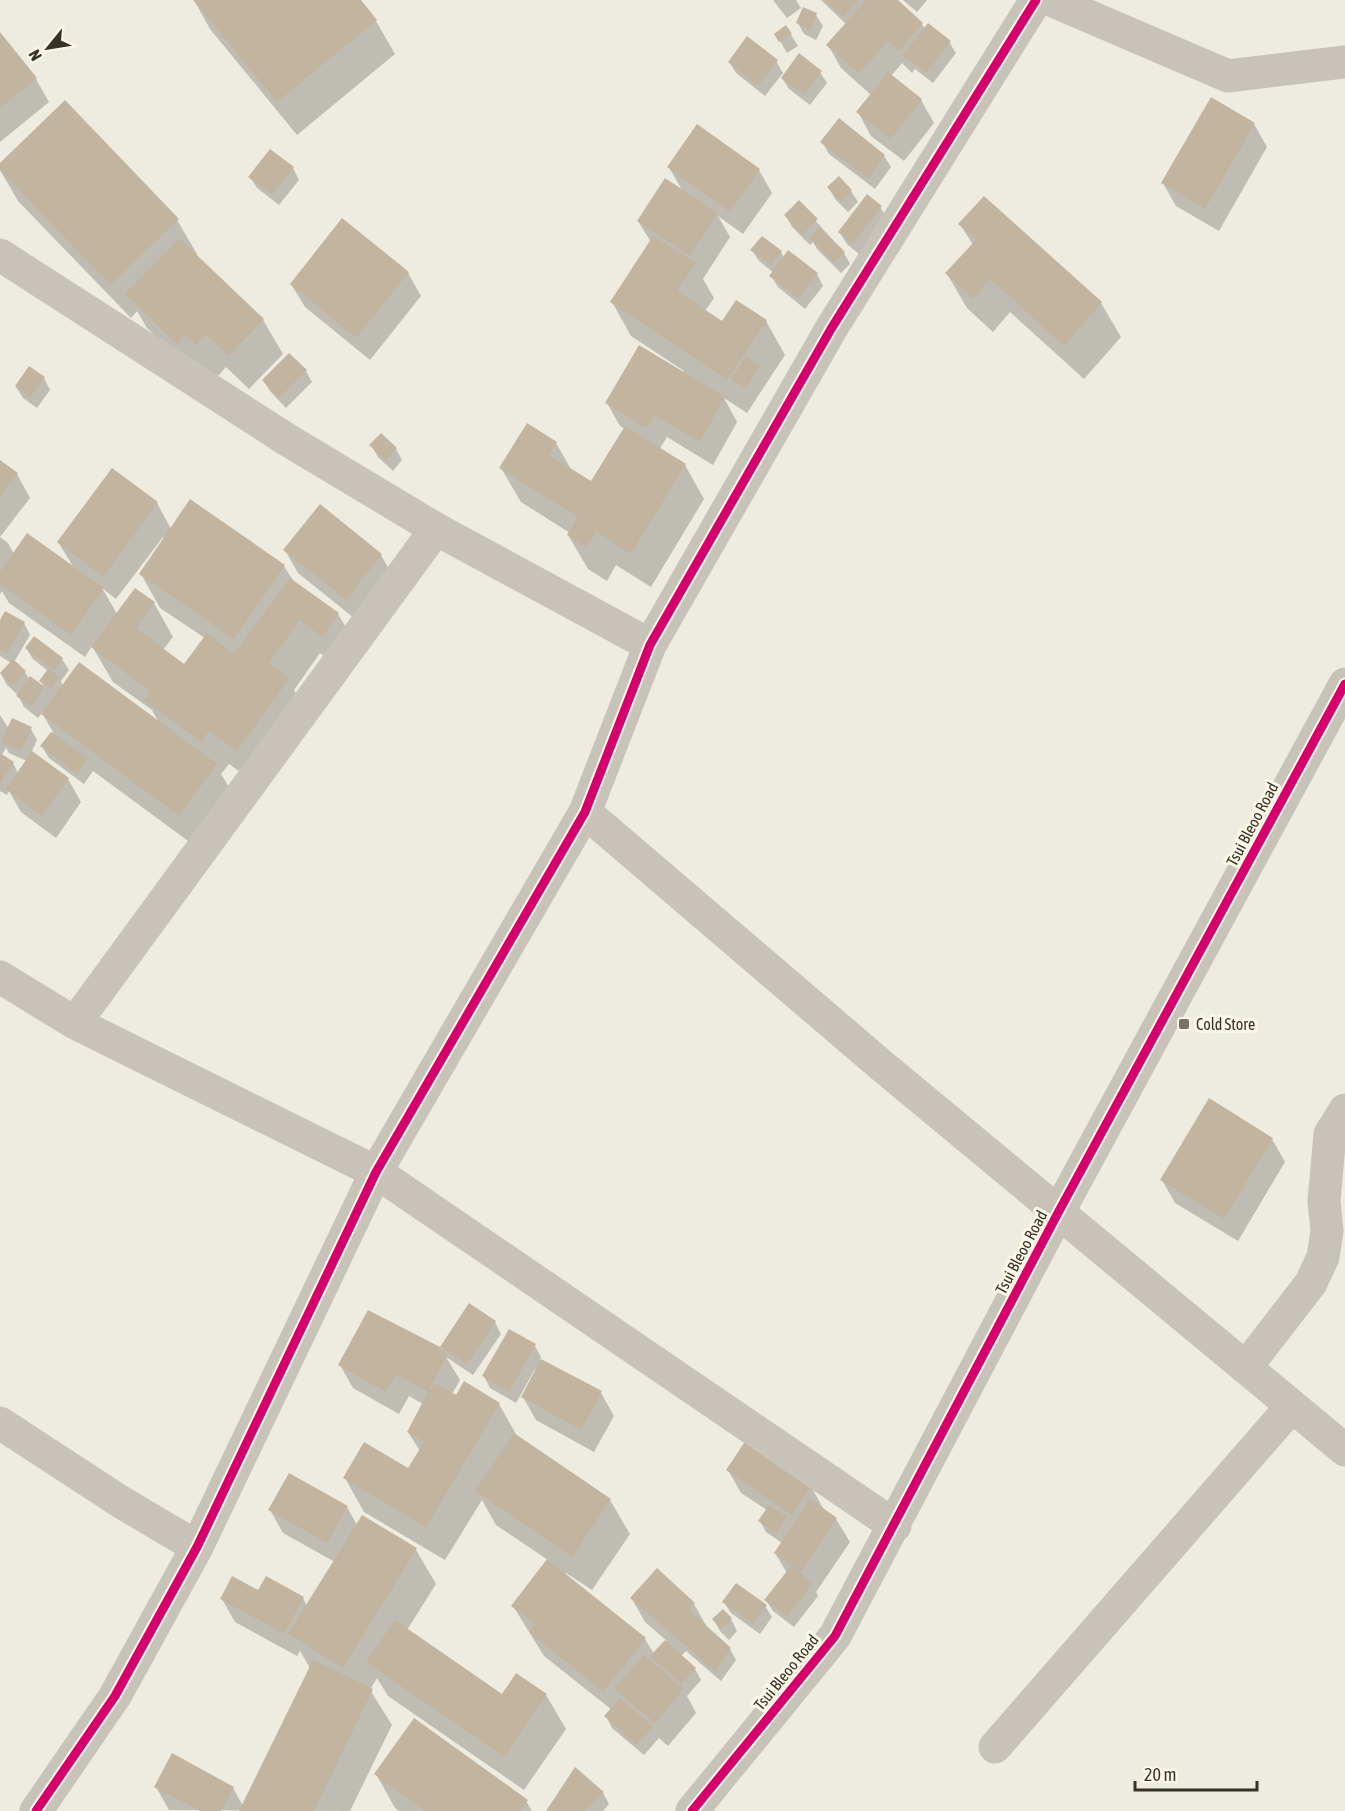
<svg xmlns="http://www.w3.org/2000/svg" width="1345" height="1811" font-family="'Asap Condensed',sans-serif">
<rect width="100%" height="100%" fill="#eeece0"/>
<path fill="#0003" fill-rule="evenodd" d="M194,0h165l17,21 19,33 -98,81 -87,-106z
M773,0h23l5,8 -14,10z
M821,0h74l27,24 3,5 24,13 7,11 -23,30 -18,-14 -3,4 -10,-10 -11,13 30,24 13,23 -30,38 -33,-25 -13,-24 13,-17 -30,-27 -13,-23 18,-21z
M903,0h24l-10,12z
M804,9l12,6 7,11 -7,14 -12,-6 -6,-11z
M786,27l12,19 -11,7 -11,-19z
M0,34l36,45 13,23 -49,40z
M776,61l7,12 -18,23 -29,-23 -7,-11z
M820,72l7,11 -17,22 -21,-16 -7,-11z
M1254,124l13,23 -48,84 -43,-25 -13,-23z
M822,142l62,14 7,11 -16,22 -46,-35z
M0,165l177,55 20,34 -2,2 68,64 20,34 -34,35 -23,-22 -10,11 -18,-1 -51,-49 -10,-17 -6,7 -113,-117 -18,-31z
M669,167l90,3 13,23 -29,41 -25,-18 12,21 -27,42 11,19 -9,13 17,12 44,-2 19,34 -38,58 -23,-15 13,24 -24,43 -46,-28 -8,13 26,15 19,34 -53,88 -35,-22 -9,16 -19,-12 -20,-34 2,-2 -49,-31 -20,-34 55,-25 16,28 20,12 33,-54 -5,-3 -13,-23 75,-30 2,-2 -53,-35 -19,-34 39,-60 -13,-21 45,-29z
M293,168l6,12 -20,25 -22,-17 -7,-11z
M839,178l12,13 7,11 -10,10 -13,-13 -6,-11z
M984,198l117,105 20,34 -37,42 -74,-67 -17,20 -26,-24 -20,-34 26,-29 -13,-21z
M799,202l45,51 6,11 -9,9 -24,-24 -4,-7 -3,3 -18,-18 -6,-11z
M880,207l7,11 -28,36 -12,-10 -7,-11z
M752,250l29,2 3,6 33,16 6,12 -18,23 -27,-22 -7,-11 3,-3 -15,-12z
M408,273l13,23 -51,64 -65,-53 -14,-23z
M306,371l6,11 -26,26 -16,-17 -7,-11z
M44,378l6,12 -13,18 -14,-10 -7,-11z
M371,445l25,4 6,11 -9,11 -15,-14z
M0,462l17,12 13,24 -30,39z
M157,503l14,26 113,37 10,16 44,32 20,34 -16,22 -22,-17 -26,37 14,24 -51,70 -28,-20 -8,10 15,25 -37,50 -106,-78 -9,13 -35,-26 -7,-11 11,-15 -11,-19 -4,5 -14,-11 -6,-12 -11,-10 -6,-11 10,-11 -11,-7v-33h24l6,12 -16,27 11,10 4,7 1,-1 15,11 -4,-8 7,-10 -15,-12 -7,-11 8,-10 28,21 7,11 -8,11 2,5 96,37 -7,-13 -39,-28 -21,-36 -7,11 -76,-54 -7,-12 -2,3v-57l8,6 6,11 60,14 -16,-26zM163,537l2,1 -24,36 19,34 45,30 -21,28 -21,-16 10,-13 -19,-34 -37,11 -15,-26 14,11z
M321,507l60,48 13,23 -35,44 -61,-49 -13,-23z
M0,715l9,14h22l6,11 -6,13 37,26 13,23 -25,36 -35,-26 -12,-21 -2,4 -7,-4zM6,748l3,5 18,8 -9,12 -5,-10 -12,-7z
M1272,1139l13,23 -47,79 -63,-38 -13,-23z
M495,1322l6,12 -28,41 -27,-18 14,23 -8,14 47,10 18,32 93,64 20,34 -38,56 -26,-17 -1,2 80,64 9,15 13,-13 -22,-19 -13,-23 62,5 13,23 23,22 6,11 -15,21 -35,-30 -5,5 14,13 6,11 -14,16 9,17 -28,33 -9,-8 -15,17 -32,-27 -6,-12 6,-6 -68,-54 -31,-50 35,-46 -52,-35 -14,-25 -37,60 -81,-48 -19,-34 63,-8 12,-19 -12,-19 15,-28 -14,-8 -10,18 -46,-26 -13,-23 102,-16v-2z
M535,1346l6,11 -1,3 61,33 13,23 -20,36 -58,-32 -13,-23 14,-27 -2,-1 -19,34 -26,-15 -6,-12z
M728,1470l83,16 13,24 12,9 14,23 -34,50 2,4 -24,31 -21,-16 -7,-11 21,-27 -12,-20 7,-10 -16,-11 -6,-11 7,-11 -26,-17z
M347,1507l10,18 59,25 20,34 -29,46 95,66 15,-21 29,20 20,34 -42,61 -136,-94 -11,-18 -7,12 22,35 -42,86 -181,-1 -13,-23 77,1 10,18 67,-138 -10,-17 -3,5 -62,-34 -13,-23 36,-7 45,6 4,8 28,-44 -52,-29 -13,-23z
M724,1602l41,4 7,11 -12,17 -29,-21z
M723,1611l8,8 6,12 -8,9 -9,-9 -6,-11z
M376,1774l150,27 6,10h-133l-4,-3z
M603,1793l6,11 -6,7h-56z"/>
<path fill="#c3b4a0" d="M193,0h168l16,20 -100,82z
M824,0h34l-15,17z
M866,0h32l25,23 -24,28 -11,-10 -29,33 -33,-29z
M803,7l14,6 -7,17 -14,-7z
M928,23l23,18 -25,32 -23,-18z
M786,25l6,9 -13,8 -5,-8z
M0,32l37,46 -37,30z
M747,36l31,24 -20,26 -30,-24z
M799,53l23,18 -18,24 -23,-17z
M888,72l34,27 -31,40 -35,-27z
M1211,97l44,26 -50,86 -44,-26z
M65,100l114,119 -69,66 -110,-115v-7z
M839,118l46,37 -17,24 -48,-37z
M697,124l63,45 -30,43 -63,-45z
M270,149l24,18 -22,28 -24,-18z
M839,176l13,14 -11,12 -14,-15z
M665,178l53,35 -28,43 -53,-35z
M867,194l15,12 -30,38 -14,-12z
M984,196l118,106 -38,44 -74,-67 -17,20 -28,-26 31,-33 -18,-16z
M799,200l19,19 -16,16 -18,-20z
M342,218l67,54 -53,66 -66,-54z
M820,227l25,25 -11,11 -25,-25z
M653,236l43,27 -19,28 45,30 14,-21 31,20 -40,60 -117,-78z
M762,236l20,15 -11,14 -21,-15z
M179,238l85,81 -35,37 -23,-22 -10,11 -11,-10 -8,9 -52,-50z
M788,250l30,23 -19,26 -30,-23z
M639,345l86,52 -25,45 -46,-27 -8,13 -41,-25z
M289,353l18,17 -28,28 -17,-18z
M746,356l14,10 -15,23 -14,-9z
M29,366l16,11 -15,21 -15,-12z
M527,423l30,19 -8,13 42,26 34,-55 61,38 -55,90 -35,-22 -9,16 -20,-13 11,-18 -79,-49z
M381,433l16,15 -11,12 -17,-15z
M0,460l18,13 -18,24z
M112,468l46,34 -55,75 -46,-35z
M190,499l95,66 -51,74 -95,-65z
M320,504l62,50 -36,46 -63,-50z
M27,533l77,55 -33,47 -71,-51v-12z
M290,578l49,35 -17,24 -22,-17 -31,43 20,16 -52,72 -28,-20 -8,11 -57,-42 6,-9 -59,-44 44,-59 20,14 -19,26 48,36 23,-31 27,21z
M5,611l20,11 -18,32 -7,-4v-30z
M34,636l29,22 -9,12 -29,-22z
M13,659l13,12 -14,15 -12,-13z
M79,662l138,102 -38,52 -138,-102z
M48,669l12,8 -9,12 -12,-8z
M30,676l15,11 -13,20 -16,-11z
M12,718l20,9 -11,24 -20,-9z
M51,732l37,26 -11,16 -37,-28z
M32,751l37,27 -27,38 -36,-27z
M0,753l14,9 -14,22z
M1209,1098l64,40 -49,81 -64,-39z
M469,1303l27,18 -29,43 -27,-17z
M368,1310l72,37 7,8 -19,37 -32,-18 -10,18 -48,-27z
M509,1329l27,15 -27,48 -27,-16z
M541,1359l61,32 -21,39 -60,-33z
M464,1381l36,22 -74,124 -83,-49 21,-36 44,26 16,-26 -17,-10 21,-40 8,-9 20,12z
M514,1433l97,66 -39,58 -97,-66z
M746,1440l66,45 -20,30 -66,-45z
M289,1473l59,33 -21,37 -59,-33z
M810,1499l27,19 -36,54 -27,-19z
M769,1505l18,12 -11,16 -18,-12z
M362,1515l55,33 -74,120 -55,-34z
M547,1559l99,79 -43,54 -74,-60 6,-8 -24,-18z
M791,1566l22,17 -26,34 -23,-17z
M657,1568l38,35 -6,7 42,38 -16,23 -85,-73z
M232,1576l26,14 8,-14 38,21 -20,37 -64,-35z
M736,1583l31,22 -14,19 -31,-22z
M723,1609l9,9 -11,11 -9,-10z
M395,1620l107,74 14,-21 31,21 -43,63 -138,-95z
M665,1640l31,28 -15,16 -31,-28z
M644,1655l40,34 -29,34 -41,-34z
M313,1660l60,29 -59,122h-75z
M620,1698l33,29 -16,18 -33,-29z
M414,1718l114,82 -8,11h-96l-50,-37z
M172,1753l62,34 -13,24h-21l-46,-24z
M575,1767l29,25 -19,19h-39z"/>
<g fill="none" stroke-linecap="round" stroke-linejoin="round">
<path stroke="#c7c3b9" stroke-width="33" d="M1051,0l177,76 117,-14
M0,255l286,184 150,90 214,116
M585,812l296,253 464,385
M0,977l75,46 301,149 519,354
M75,1023l361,-494
M1246,1367l65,-84 12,-26 4,-26 -3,-30 6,-67 15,-24
M0,1423l121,79 76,45
M995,1747l297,-341
M36,1811l79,-115 82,-149 179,-375 209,-360 65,-167 181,-316 205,-329
M692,1811l143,-175 224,-425 286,-527"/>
<g stroke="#fbf7e7" stroke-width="13">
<path id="cycleway" d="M36,1811l79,-115 82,-149 179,-375 209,-360 65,-167 181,-316 205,-329
M692,1811l143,-175 224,-425 286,-527"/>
</g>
<use href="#cycleway" stroke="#d6006c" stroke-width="9"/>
</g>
<rect fill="#787268" stroke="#fbf7e7" stroke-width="2" x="1178" y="1018" width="12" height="12" rx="3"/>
<g text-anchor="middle" stroke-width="6" stroke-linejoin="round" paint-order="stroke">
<g font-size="16" fill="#383127" stroke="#fbf7e7">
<text transform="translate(1252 824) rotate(-62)" y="6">Tsui Bleoo Road</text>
<text transform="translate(1021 1252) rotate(-62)" y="6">Tsui Bleoo Road</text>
<text transform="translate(786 1672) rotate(-51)" y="6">Tsui Bleoo Road</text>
</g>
<g font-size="16" fill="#383127" stroke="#fbf7e7" text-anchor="start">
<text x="1196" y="1030">Cold Store</text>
</g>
</g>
<g transform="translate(48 48) rotate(240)" stroke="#fbf7e7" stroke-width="4.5" paint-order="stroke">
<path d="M0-4.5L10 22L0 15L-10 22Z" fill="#383127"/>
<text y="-9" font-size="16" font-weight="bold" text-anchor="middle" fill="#383127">N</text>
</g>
<path d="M1135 1781v9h122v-9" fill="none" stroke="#383127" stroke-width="3"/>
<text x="1144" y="1781" font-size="18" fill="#383127" stroke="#fbf7e7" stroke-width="4.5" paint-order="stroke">20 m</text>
</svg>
